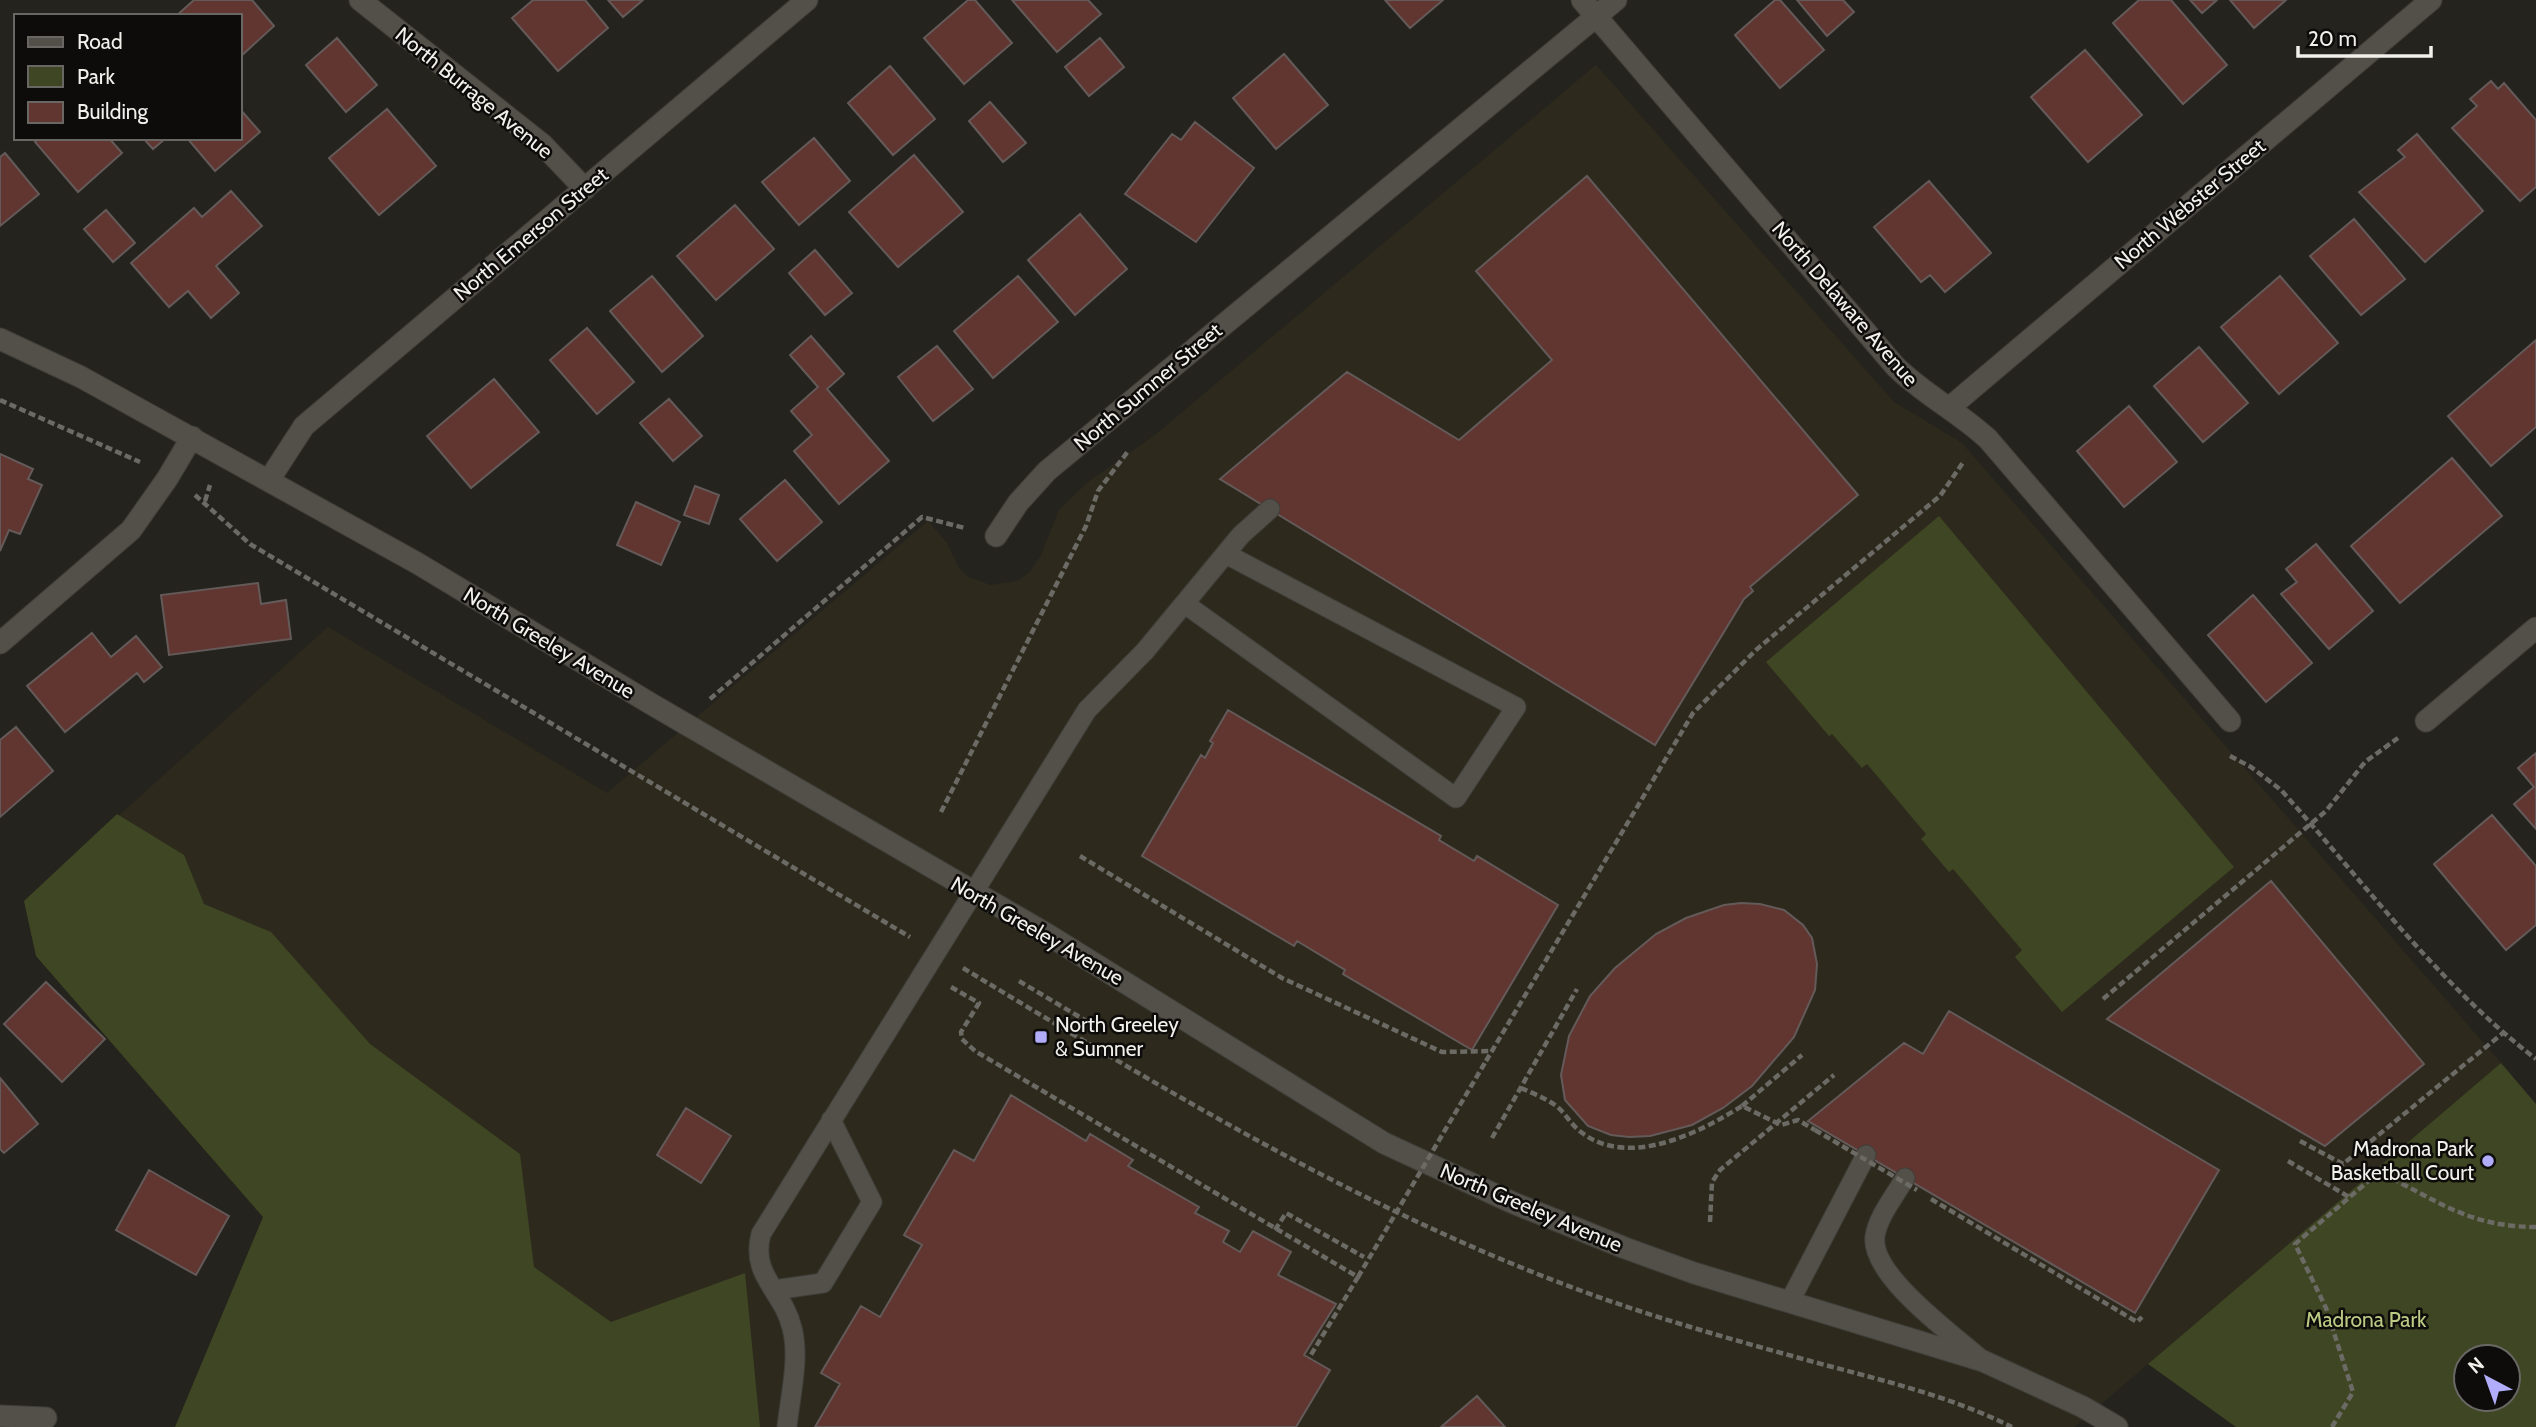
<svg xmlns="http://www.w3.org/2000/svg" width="2536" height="1427" font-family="Cabin,sans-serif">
<rect width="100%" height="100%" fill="#25231d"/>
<path fill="#2d2a1d" d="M1596,65l298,337 68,41 539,620 -427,364h-1899l88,-210 -227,-261 -12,-55 304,-274 279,166 321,-272 19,22 12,25 9,9 23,8 27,-4 12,-9 11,-17 18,-45 29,-28 67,-47z"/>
<path fill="#3f4623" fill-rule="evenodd" d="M1939,516l295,351 -172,145 -47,-55 7,-7 -69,-81 -4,3 -28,-33 5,-5 -59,-70 -5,4 -30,-34 -3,2 -63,-74z
M117,814l67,41 20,49 67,28 99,112 150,110 14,113 77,55 134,-49 15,154h-585l88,-210 -227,-261 -12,-55z
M2501,1063l35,41v323h-300l-88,-63zM2466,1357h42v42h-42z"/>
<path fill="#613530" stroke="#635a59" stroke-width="2" d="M194,0h58l22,26 -34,31v-41h-64z
M533,0h52l23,28 -50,43 -46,-53z
M608,0h35l-20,17z
M968,0h7l37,43 -48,41 -40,-46z
M1012,0h76l13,14 -44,38z
M1385,0h58l-33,28z
M1775,0h5l44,50 -44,38 -45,-53z
M1797,0h46l11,12 -27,24z
M2139,0h32l56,65 -44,39 -70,-81z
M2190,0h27l-15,13z
M2230,0h56l-32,28z
M337,38l40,47 -31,27 -40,-47z
M1100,38l24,29 -35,29 -24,-29z
M2085,50l57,65 -54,47 -57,-65z
M1284,54l44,51 -52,44 -43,-51z
M890,66l45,53 -42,36 -45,-52z
M2491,81l7,8 6,-6 32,37v67l-16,14 -68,-73 25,-22 -7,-7z
M990,102l36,41 -23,19 -34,-41z
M240,109l20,23 -45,39 -28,-33h53z
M387,109l49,57 -57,49 -50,-57z
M1195,122l59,46 -58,74 -71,-48 47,-60 9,6z
M2417,134l66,77 -58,51 -66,-70 46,-35 -7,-7z
M40,138h69l13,15 -44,39 -43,-50z
M143,138h23l-13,11z
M814,138l36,43 -51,44 -37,-43z
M5,153l34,41 -39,32v-69z
M914,155l49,57 -65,55 -49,-55z
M1587,176l271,319 -108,92 3,4 -9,8 -89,146 -435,-266 127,-107 112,68 93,-80 -76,-89z
M1929,181l62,72 -46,39 -15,-17 -9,7 -47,-55z
M231,191l31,35 -46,40 23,27 -28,25 -23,-27 -19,16 -38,-44 63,-55 8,9z
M735,205l39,44 -58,51 -39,-44z
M106,210l29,33 -22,19 -29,-33z
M1080,214l47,55 -52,46 -47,-55z
M2354,219l51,60 -44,36 -51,-59z
M815,250l37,43 -27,22 -36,-42z
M652,276l51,60 -41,36 -52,-61z
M1018,276l40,46 -65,56 -39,-47z
M2280,276l58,67 -59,51 -58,-67z
M587,328l47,54 -37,32 -47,-54z
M811,336l33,38 -17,15 62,72 -50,43 -45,-53 18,-16 -21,-24 27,-24 -28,-32z
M2536,340v87l-45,39 -43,-50z
M937,346l36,43 -40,32 -35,-44z
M2199,347l49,56 -45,39 -49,-56z
M494,379l45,53 -68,56 -44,-52z
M669,399l33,37 -29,25 -33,-38z
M2129,406l48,56 -53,45 -47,-56z
M0,454l33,15 -5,10 14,6 -22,49 -11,-4 -9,21z
M2452,458l50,58 -102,87 -49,-57z
M785,480l37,42 -45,39 -37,-42z
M695,486l24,9 -10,29 -25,-9z
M636,502l44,20 -19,43 -44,-20z
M2316,544l57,67 -44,38 -48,-55 16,-12 -11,-13z
M258,583l3,21 25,-4 5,39 -122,16 -8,-60z
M2253,595l59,68 -46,39 -58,-67z
M92,633l19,24 25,-21 26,31 -18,15 -7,-9 -72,59 -38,-46z
M1228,710l213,126 -2,4 35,21 3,-5 81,49 -86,145 -129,-76 2,-4 -48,-29 -3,5 -152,-90 59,-101 4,3 8,-15 -3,-2z
M16,727l37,44 -53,46v-77z
M2536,753v76l-22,-25 20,-17 -16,-19z
M2492,815l44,51v59l-30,25 -72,-86z
M2271,881l153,183 -99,82 -218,-127z
M1741,903l19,1 24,6 19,15 9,13 5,26 -2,26 -21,47 -42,49 -29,22 -31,17 -42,11 -21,1 -18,-2 -23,-9 -23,-26 -4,-25 8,-39 21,-40 25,-28 41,-34 30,-16 38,-13z
M46,982l59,57 -43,43 -58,-58z
M1949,1011l270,159 -84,143 -327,-192 96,-78 19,11z
M0,1078l38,46 -34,29 -4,-4z
M1011,1095l75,46 4,-7 43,26 -5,6 71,41 -4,6 34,18 -6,11 17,10 13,-21 38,21 -13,23 58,29 -32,51 26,15 -34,57h-481l25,-43 -19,-11 40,-67 19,11 42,-72 -18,-10 50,-85 20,11z
M686,1108l45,28 -30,47 -44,-28z
M149,1170l80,46 -33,59 -80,-45z
M1477,1396l28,31h-64z"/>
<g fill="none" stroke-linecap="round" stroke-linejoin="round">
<g stroke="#403e39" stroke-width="21">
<path id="lane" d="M1185,604l271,194 60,-91 -290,-153
M1905,1178c-10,18 -27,38 -30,58 -6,39 80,100 108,125
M774,1290l49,-7 49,-81 -41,-82
M1790,1301l76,-146
M787,1427c3,-30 13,-69 5,-99 -9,-38 -42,-52 -31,-94l326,-524 58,-59 96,-116 29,-26"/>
</g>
<g stroke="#403e39" stroke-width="23">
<path id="street" d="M360,0l182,144 43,45
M1582,0l313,366c28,28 64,46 93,73l242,282
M1949,408l482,-408
M269,480l35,-54 503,-426
M996,536l22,-33 29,-32 569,-471
M0,643l131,-113 36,-51 25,-42
M2426,721l110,-93
M0,1416l46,2"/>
</g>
<g stroke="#403e39" stroke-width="23">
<path id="secondary" d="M0,339l81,38 336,186 236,142 392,228 339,210 127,59 114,46 69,25 289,88 100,46 34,20"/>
</g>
<path stroke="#6c6a65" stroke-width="4.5" stroke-dasharray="7 3.5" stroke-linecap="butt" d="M0,400l140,62
M195,495l55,49 660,393
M205,501l5,-16
M710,699l212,-182 43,11
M2230,756l21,11 30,23c82,91 157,194 255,269
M941,812l145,-286 12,-35 31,-41
M1080,856l202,122 160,74 50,-1
M963,968c193,117 391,237 603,317 81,31 164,54 248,77 67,18 136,34 198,65
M1019,981l69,41
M951,987l28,16 -18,29 1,7 13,12 383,226 -49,81
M2103,999l223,-188 39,-49 33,-24
M1486,1061l207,-348 63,-63 184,-154 24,-35
M1521,1088c11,5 24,10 34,17 10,7 16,20 26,27 47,37 118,1 161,-26l39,19 17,-5 17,10
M1742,1106l60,-51
M1492,1138l85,-149
M2300,1141l43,23 160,-131
M2288,1161l61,36
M1931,1199l206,123 5,-5
M1710,1222l2,-40 8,-12 114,-95
M1275,1230l11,-17 78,44
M2332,1427l21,-35 -27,-84 -31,-64 84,-72c58,28 89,55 157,55"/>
<use href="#lane" stroke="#525049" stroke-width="19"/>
<use href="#street" stroke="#525049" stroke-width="21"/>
<use href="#secondary" stroke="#525049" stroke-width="21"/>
<path stroke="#6c6a65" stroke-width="4.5" stroke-dasharray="7 3.5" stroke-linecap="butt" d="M1815,1130l102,60
M1358,1277l128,-216"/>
</g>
<g fill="#b1adfa" stroke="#0d0c0a" stroke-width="2.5">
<rect x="1034" y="1030" width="14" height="14" rx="3.5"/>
<circle cx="2488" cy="1161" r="7"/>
</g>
<g text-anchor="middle" stroke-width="5" stroke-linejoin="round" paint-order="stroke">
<g font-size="21" fill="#f1f0eb" stroke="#0d0c0a">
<text transform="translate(474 93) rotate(39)" y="7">North Burrage Avenue</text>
<text transform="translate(2190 204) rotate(-40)" y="7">North Webster Street</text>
<text transform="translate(531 234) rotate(-40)" y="7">North Emerson Street</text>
<text transform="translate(1845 304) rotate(49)" y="7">North Delaware Avenue</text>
<text transform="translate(1148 387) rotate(-40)" y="7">North Sumner Street</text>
<text transform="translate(549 643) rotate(31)" y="7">North Greeley Avenue</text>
<text transform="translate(1037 931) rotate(30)" y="7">North Greeley Avenue</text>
<text transform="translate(1531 1208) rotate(23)" y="7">North Greeley Avenue</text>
</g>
<g font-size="21" fill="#f1f0eb" stroke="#0d0c0a" text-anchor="start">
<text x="1055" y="1032">North Greeley<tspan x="1055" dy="24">&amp; Sumner</tspan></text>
<text x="2474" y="1156" text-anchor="end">Madrona Park<tspan x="2474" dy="24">Basketball Court</tspan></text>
</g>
<g font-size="21" fill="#bccb84" stroke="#0d0c0a">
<text x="2366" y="1327">Madrona Park</text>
</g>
</g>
<rect x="14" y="14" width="228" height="126" fill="#0d0c0a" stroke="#686764" stroke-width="2"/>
<rect x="28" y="37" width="35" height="10" fill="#525049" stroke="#686764" stroke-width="2"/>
<text x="77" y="49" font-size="21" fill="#f1f0eb">Road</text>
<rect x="28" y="66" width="35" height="21" fill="#3f4623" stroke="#686764" stroke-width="2"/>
<text x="77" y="84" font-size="21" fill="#f1f0eb">Park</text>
<rect x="28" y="102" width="35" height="21" fill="#613530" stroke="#686764" stroke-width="2"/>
<text x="77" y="119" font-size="21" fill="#f1f0eb">Building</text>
<g transform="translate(2487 1378) rotate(319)"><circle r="33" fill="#0d0c0a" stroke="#686764" stroke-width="2"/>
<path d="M0-5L12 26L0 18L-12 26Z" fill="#b1adfa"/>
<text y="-10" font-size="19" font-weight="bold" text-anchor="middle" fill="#f1f0eb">N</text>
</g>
<path d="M2298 46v10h133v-10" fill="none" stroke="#f1f0eb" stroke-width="3.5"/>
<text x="2308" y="46" font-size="21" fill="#f1f0eb" stroke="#0d0c0a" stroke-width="5" paint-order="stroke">20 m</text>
</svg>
